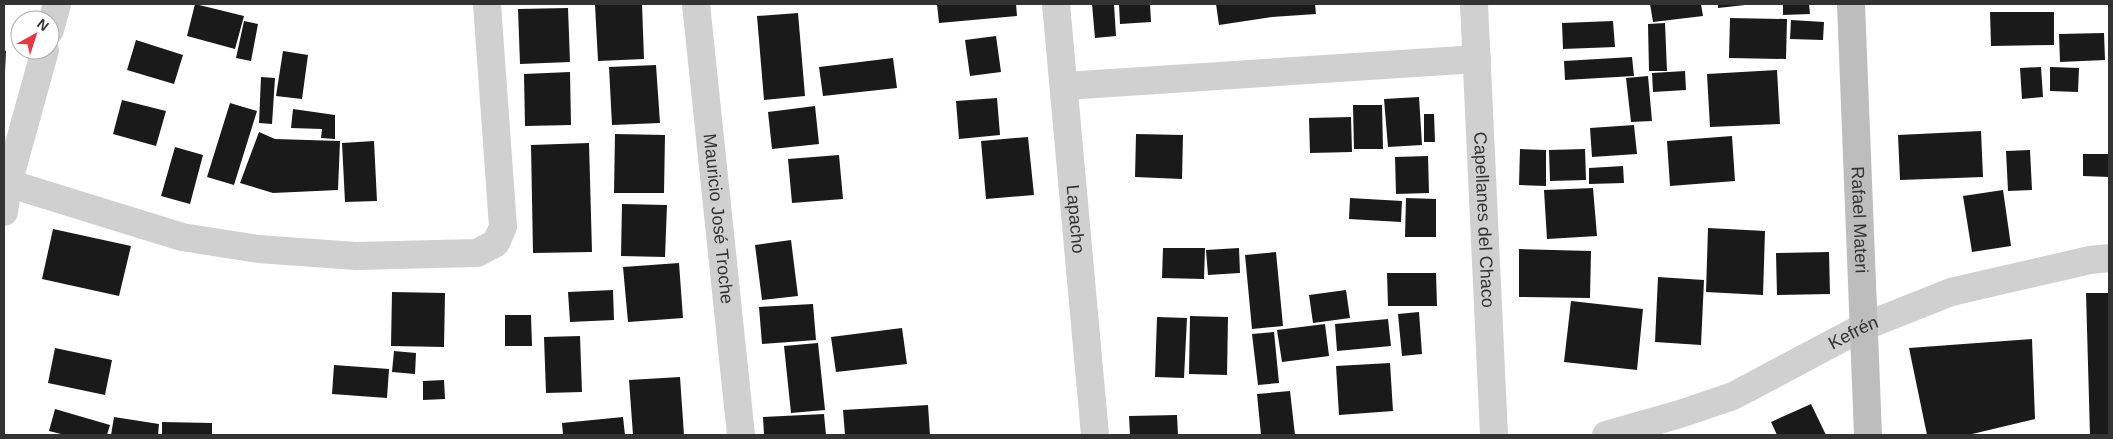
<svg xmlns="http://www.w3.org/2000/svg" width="2113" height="439" font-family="Arial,sans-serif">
<rect width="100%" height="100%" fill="#fff"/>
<path fill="#1a1a1a" d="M195,4l49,12 -9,33 -48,-13z
M642,4l2,55 -46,2 -3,-56z
M937,4h79l1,12 -78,7z
M1092,4h22l2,32 -21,2z
M1119,4h31l1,18 -31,2z
M1216,4h99l1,10 -44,3 -53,8z
M1650,4h51l2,12 -50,6z
M1718,4h27v1l-27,3z
M1783,4h26l1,10 -27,1z
M568,8l2,54 -50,2 -2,-55z
M1990,12h64v33l-63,1z
M798,13l7,83 -41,4 -7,-84z
M1730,18l57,1 -1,40 -57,-1z
M1791,20l33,2 -1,18 -33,-1z
M244,21l14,3 -7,37 -15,-3z
M1613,21l2,26 -52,2 -1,-26z
M1665,23l2,48h-18l-1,-47z
M2104,33l1,27 -45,2 -1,-28z
M996,36l5,36 -31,4 -5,-36z
M136,40l47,15 -9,29 -47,-14z
M4,50l2,1 -1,21h-1z
M283,51l25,4 -6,44 -26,-3z
M1632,57l2,19 -69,4 -1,-19z
M893,58l4,30 -74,8 -4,-29z
M656,65l4,58 -48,2 -3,-58z
M2041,67l2,30 -21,2 -2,-31z
M2050,67l29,1 -1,24 -28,-1z
M1777,70l3,54 -70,3 -3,-53z
M1685,71l1,19 -33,2 -1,-19z
M570,72l1,53 -46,1 -1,-52z
M1648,76l4,45 -21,1 -5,-44z
M261,77l14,1 -3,46 -13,-1z
M1419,97l3,48 -34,2 -4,-48z
M997,98l3,37 -41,4 -3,-38z
M122,100l44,11 -10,35 -43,-12z
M230,103l27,8 -23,74 -27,-8z
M1353,105h29l1,44h-29z
M815,106l4,38 -47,5 -4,-37z
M293,109l42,6v24l-14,-1 1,-9 -31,-1z
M1424,114h10l1,28h-11z
M1351,117l1,35 -42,1 -1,-35z
M1634,125l3,29 -45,3 -2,-29z
M1981,131l2,46 -83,3 -2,-45z
M259,132l16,7 65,2 -2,49 -65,3 -33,-10z
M615,134l50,1 -1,58h-50z
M1136,134l47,1 -1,44 -47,-2z
M1732,136l3,45 -65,5 -3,-45z
M1028,137l6,58 -48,4 -5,-58z
M374,141l3,60 -32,1 -3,-59z
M589,143l3,109 -59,1 -2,-108z
M175,147l28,8 -13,49 -29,-8z
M1520,149l26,1v36l-27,-1z
M1585,149l1,31 -36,1 -1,-31z
M2030,150l2,40 -24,1 -2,-40z
M2083,154h26v23l-26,-1z
M839,155l4,44 -51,4 -4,-44z
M1428,156l1,37 -33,1 -1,-37z
M1623,166l1,17 -35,1v-16z
M1593,188l4,48 -50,3 -3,-49z
M2003,190l8,56 -39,6 -9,-56z
M1350,198l52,3 -1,21 -52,-3z
M1406,198l30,1v38h-31z
M622,204l45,1 -2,52 -44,-1z
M1708,228l57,3 -2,64 -57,-3z
M53,229l78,17 -12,50 -77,-17z
M791,240l7,56 -36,4 -7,-55z
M1163,248h42l-1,31 -42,-1z
M1239,248l1,25 -32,2 -2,-25z
M1519,249l72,2 -1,47 -71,-1z
M1276,252l7,74 -31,3 -7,-74z
M1829,252l1,42 -53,1 -1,-42z
M679,263l4,55 -55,4 -5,-55z
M1387,273h49l1,33h-49z
M1658,277l46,3 -3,65 -46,-3z
M613,290l1,30 -44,2 -2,-30z
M1346,290l4,28 -37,5 -4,-28z
M392,292l53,1 -1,54 -53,-1z
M2086,293h23v142h-19z
M1571,301l72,8 -6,61 -73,-8z
M813,304l3,36 -54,4 -3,-37z
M1419,312l3,42 -20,2 -4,-42z
M505,315h26l1,31h-27z
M1190,316l38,1 -1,58 -38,-1z
M1157,317l30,1 -3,60 -29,-1z
M1388,319l3,27 -54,5 -2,-27z
M1325,324l4,32 -47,6 -5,-32z
M902,328l5,36 -71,8 -5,-35z
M1274,332l5,51 -21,2 -6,-51z
M580,336l2,56 -36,1 -2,-56z
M2032,339l3,80 -67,16h-41l-18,-87z
M818,343l7,67 -34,3 -7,-67z
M55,348l57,12 -7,35 -57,-12z
M394,351l22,2 -1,21 -23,-2z
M1390,363l3,48 -54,4 -3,-49z
M334,365l55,4 -2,29 -55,-4z
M680,377l4,58h-51l-4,-55z
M444,380l1,19 -22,1v-19z
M1290,391l5,44h-34l-4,-41z
M1811,404l15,31h-49l-6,-13z
M928,405l2,30h-85l-2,-25z
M55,409l55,16 -3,10h-42l-16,-4z
M824,414l2,21h-62l-1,-18z
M1177,415l1,20h-48l-1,-19z
M114,417l45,7 -1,11h-47z
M623,417l2,18h-62l-1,-12z
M162,422l50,1v12h-50z"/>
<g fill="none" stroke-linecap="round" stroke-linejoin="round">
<g stroke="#d0d0d0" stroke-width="28">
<path id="s1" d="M696,4l45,431"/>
<path id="s2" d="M1474,4l20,431"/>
<path d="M50,30l7,-26"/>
<path d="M1065,86l412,-27"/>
<path d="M4,182l178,55 76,12 98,7 121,-3 19,-10 7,-16 -16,-223"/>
<path d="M4,212l4,-28 37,-134"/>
<path id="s3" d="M1606,435l74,-21 53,-18 130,-69 88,-35 139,-32 19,-2"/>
</g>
<path stroke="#d0d0d0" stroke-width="28" id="s4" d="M1056,4l39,431"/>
<path stroke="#bdbdbd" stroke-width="28" id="s5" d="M1851,4l17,431"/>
</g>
<g text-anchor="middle" stroke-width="5" stroke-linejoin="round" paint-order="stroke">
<g font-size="18" fill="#333" stroke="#fff">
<text dy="6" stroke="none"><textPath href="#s4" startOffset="216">Lapacho</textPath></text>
<text dy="6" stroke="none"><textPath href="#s2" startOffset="216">Capellanes del Chaco</textPath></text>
<text dy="6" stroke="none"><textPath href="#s1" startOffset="216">Mauricio José Troche</textPath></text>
<text dy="6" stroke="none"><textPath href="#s5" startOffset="216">Rafael Materi</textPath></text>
<text dy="6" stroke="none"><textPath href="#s3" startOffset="269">Kefrén</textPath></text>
</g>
</g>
<rect width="2113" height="439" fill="none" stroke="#333333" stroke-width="10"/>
<g transform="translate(35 35) rotate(39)"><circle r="24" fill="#ffffff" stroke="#adadad"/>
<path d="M0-4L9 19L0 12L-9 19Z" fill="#e63946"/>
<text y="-8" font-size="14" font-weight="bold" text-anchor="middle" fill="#333333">N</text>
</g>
</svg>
